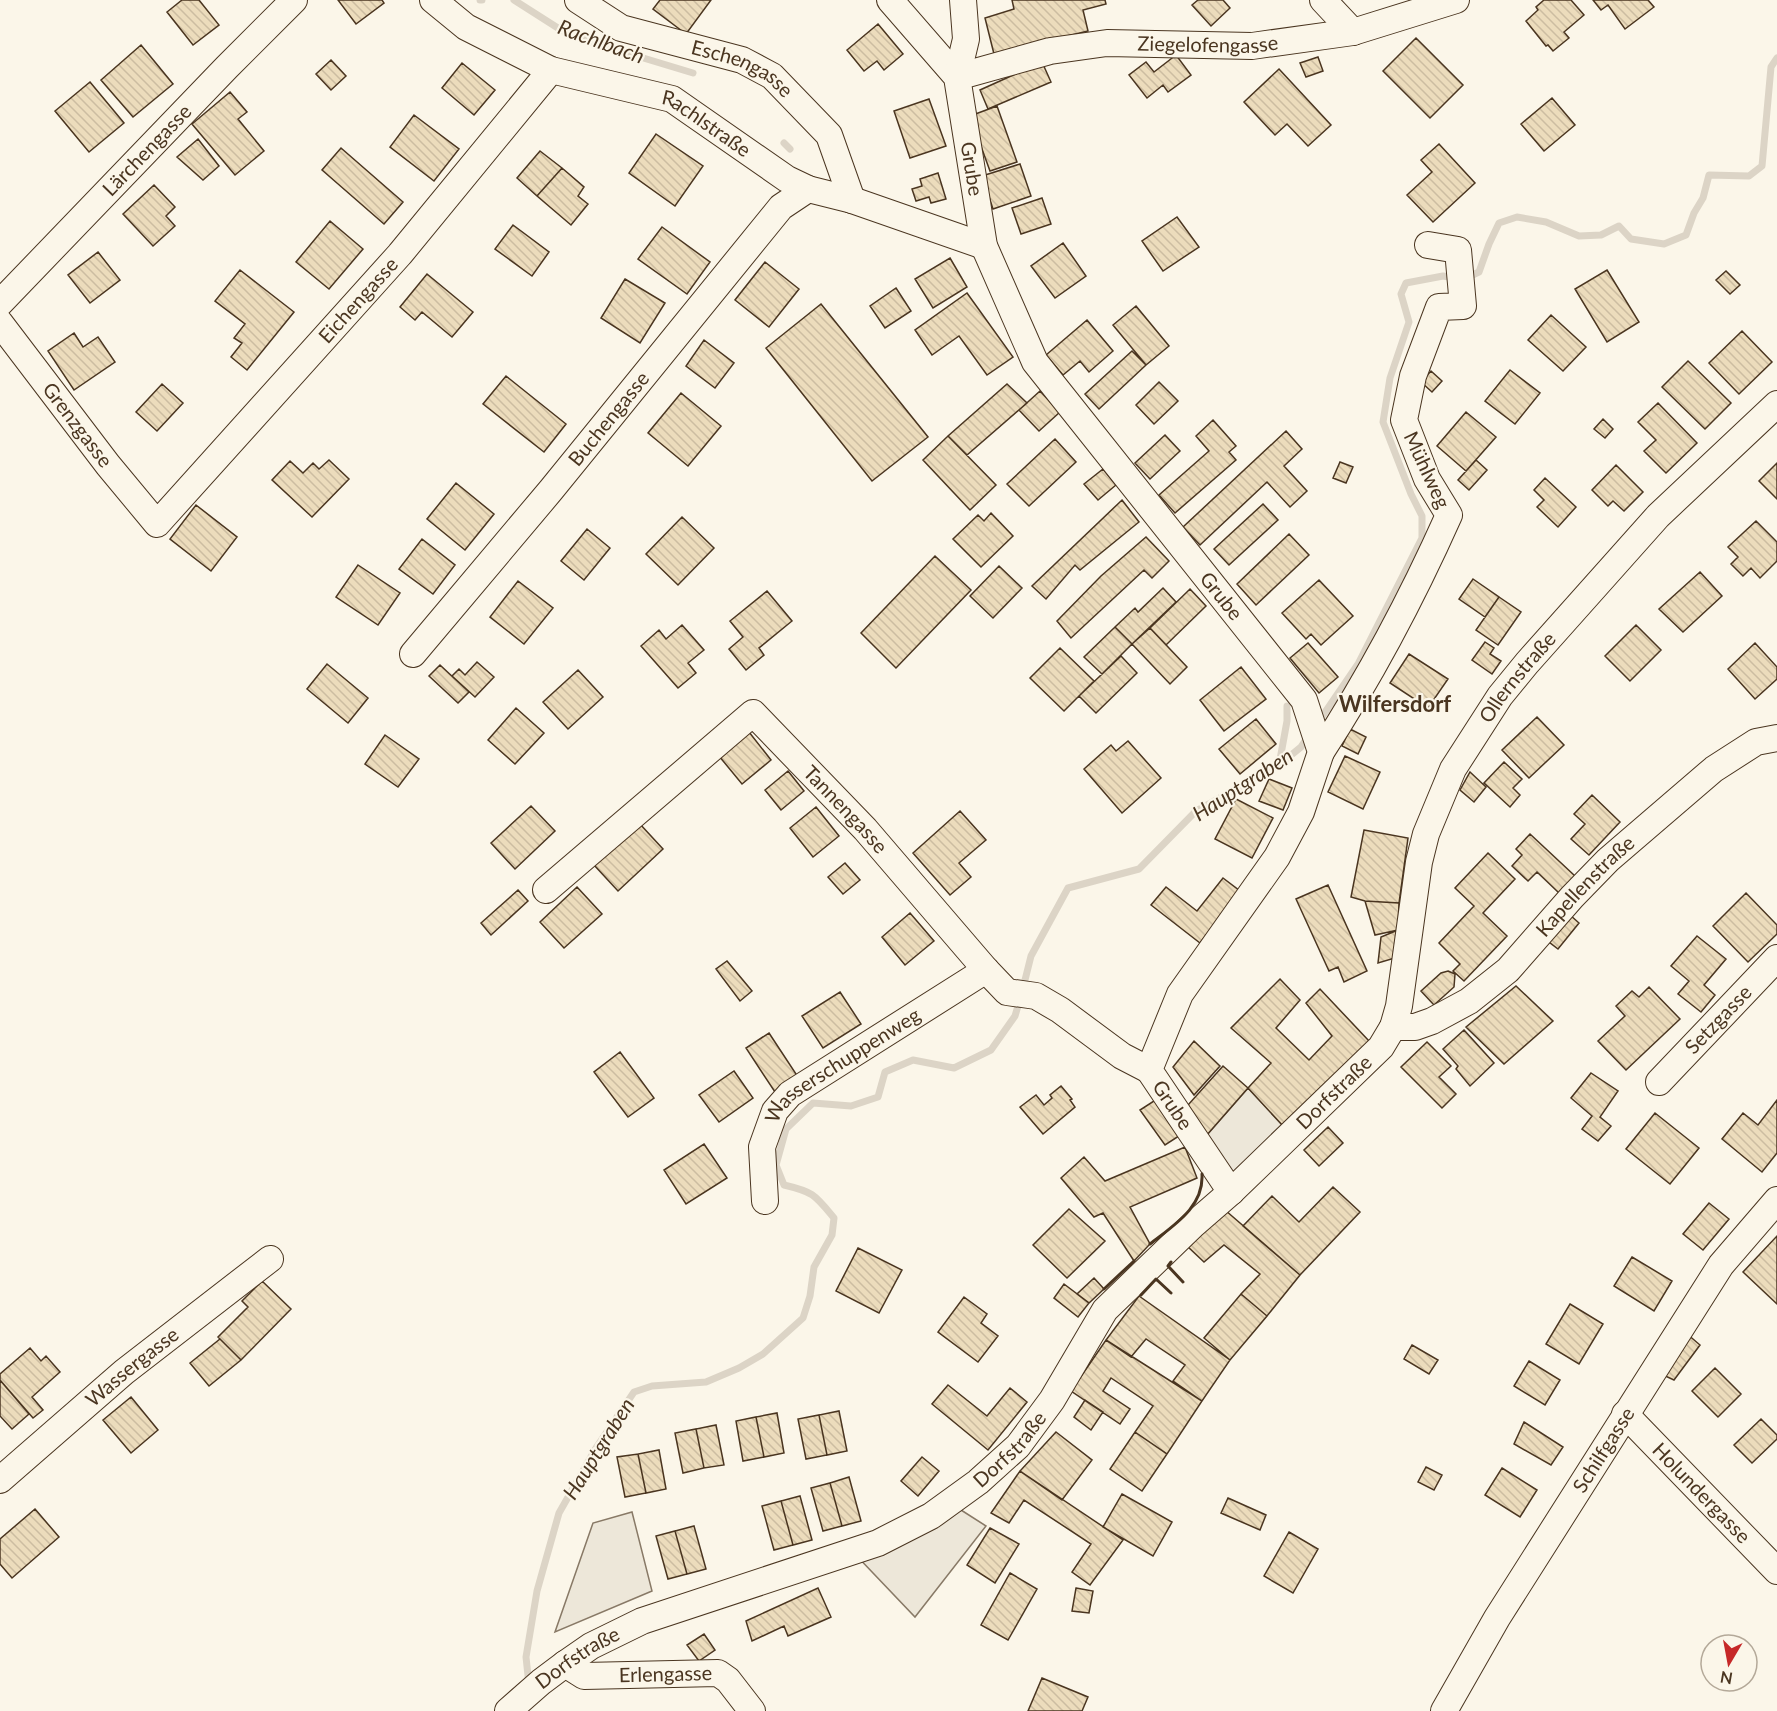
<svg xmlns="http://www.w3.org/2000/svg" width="1777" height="1711" font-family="Lato,sans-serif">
<defs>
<pattern id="building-back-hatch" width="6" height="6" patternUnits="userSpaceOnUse" patternTransform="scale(1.5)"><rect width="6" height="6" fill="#ecdcbc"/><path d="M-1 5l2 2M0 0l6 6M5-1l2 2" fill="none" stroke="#ccbda1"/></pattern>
</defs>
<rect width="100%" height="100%" fill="#fbf6e9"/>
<path fill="#ede7d9" stroke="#887966" stroke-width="1.5" d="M1248,1088l36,39 -50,47 -28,-38z
M961,1510l25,16 -71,91 -62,-65 78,-36z
M632,1512l20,79 -97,41 38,-109z"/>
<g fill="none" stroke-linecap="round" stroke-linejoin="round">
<path stroke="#dcd4c6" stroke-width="7" d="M480,0h2
M514,0l47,30 26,11 106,32
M784,143l6,6
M1466,278l13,-6 10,-28 10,-21 18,-6 29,5 33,14 22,-1 18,-9 12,13 33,5 22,-9 8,-22 9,-15 6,-23 40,1 13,-10 9,-99 6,-9
M1317,724l41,-60 64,-126v-22l-11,-22 -28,-72 7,-44 19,-56 -8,-28 5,-11 37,-7 12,2
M1279,765l8,-44v-15
M1023,988l8,-32 37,-68 71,-19 57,-58 83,-46 22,-18 8,-12
M529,1685l-3,-28 11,-66 22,-78 37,-65 38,-56 18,-6 54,-4 33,-14 24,-14 40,-36 7,-22 4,-29 18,-32 2,-17c-19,-23 -20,-26 -50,-33l-8,-20 10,-36 27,-26 38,3 27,-9 7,-25 28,-12 41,8 37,-18 24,-34 5,-17"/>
</g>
<path fill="url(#building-back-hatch)" stroke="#4a3520" stroke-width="1.5" d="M182,0h17l20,25 -26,20 -26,-33z
M338,0h44l2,3 -28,21z
M660,0h51l-25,34 -33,-25z
M1012,0h93l1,4 -23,6 5,21 -94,23 -9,-36 29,-9z
M1198,0h25l7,8 -19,18 -19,-21z
M1544,0h27l13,15 -20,17 5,6 -16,13 -5,-6 -2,1 -20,-25 12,-11 -2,-3z
M1593,0h55l6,7 -29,22 -17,-24 -7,5z
M878,24l25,30 -19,16 -7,-9 -13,10 -17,-21z
M1416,38l47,47 -33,33 -47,-47z
M141,45l32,39 -40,33 -32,-37z
M1176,55l15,20 -23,17 -5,-7 -16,13 -18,-23 17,-13 8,10z
M1318,57l5,14 -17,6 -6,-14z
M331,60l15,16 -15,14 -15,-16z
M1042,62l9,20 -63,27 -8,-19z
M462,63l33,27 -21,25 -32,-27z
M1279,69l52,56 -23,21 -21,-22 -12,11 -31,-33z
M90,82l34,41 -35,29 -34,-41z
M230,92l17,20 -9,7 26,32 -29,24 -43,-51z
M1552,98l23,27 -31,26 -23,-27z
M929,99l17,47 -36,12 -16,-47z
M997,106l20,56 -27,9 -20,-55z
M414,115l45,34 -25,32 -44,-34z
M656,134l47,32 -28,40 -46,-33z
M198,139l21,27 -16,14 -26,-23z
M1439,144l36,39 -42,39 -26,-27 25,-23 -11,-12z
M341,148l62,54 -19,22 -62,-54z
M540,151l22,17 -25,28 -20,-18z
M1020,164l11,32 -38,13 -11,-33z
M562,168l22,19 -6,9 10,8 -17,21 -34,-29z
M938,173l8,26 -15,4 -2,-6 -13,4 -4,-12 10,-3 -2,-7z
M154,185l21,22 -9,9 9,10 -22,20 -30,-32z
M1042,198l9,26 -30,10 -9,-26z
M1177,217l22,30 -36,24 -21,-30z
M330,221l33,28 -34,40 -33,-27z
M513,225l36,27 -17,24 -37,-27z
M662,227l48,35 -23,32 -49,-35z
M1063,243l23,33 -31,22 -24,-32z
M98,252l22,28 -30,23 -22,-28z
M950,258l17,29 -34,21 -18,-29z
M765,262l34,27 -30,38 -34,-27z
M240,270l54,42 -47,58 -16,-13 11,-14 -8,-5 11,-14 -30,-23z
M1607,270l32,52 -32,20 -32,-53z
M1726,271l14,14 -10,9 -14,-14z
M427,274l46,38 -21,25 -30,-25 -7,8 -15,-13z
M625,279l40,24 -25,40 -39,-25z
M896,288l15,23 -26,17 -15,-22z
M967,293l46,64 -26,18 -28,-39 -27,19 -17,-25z
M821,304l107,133 -56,44 -106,-133z
M1136,306l33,40 -23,19 -33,-40z
M1551,315l35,32 -23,24 -35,-31z
M1087,320l26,31 -24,21 -9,-11 -17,14 -17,-20z
M1742,331l30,31 -33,32 -30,-31z
M74,333l9,14 15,-10 17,25 -41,28 -26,-39z
M704,340l30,23 -19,25 -29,-22z
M1132,351l14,14 -47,44 -14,-15z
M1688,361l43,42 -26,26 -43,-42z
M1510,370l30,23 -25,31 -30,-23z
M1431,371l11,10 -10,11 -11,-10z
M506,376l60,48 -22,28 -61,-48z
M1159,382l19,19 -24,23 -18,-19z
M162,384l21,19 -26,28 -21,-19z
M1007,384l20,19 -60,52 -19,-19z
M1040,391l20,21 -21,19 -20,-21z
M681,393l40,33 -33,40 -40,-33z
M1658,403l39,40 -31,30 -22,-22 12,-11 -18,-18z
M1466,412l30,25 -30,34 -29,-25z
M1603,419l10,10 -8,9 -11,-9z
M1213,420l23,26 -7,6 7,8 -61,53 -16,-18 50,-44 -13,-15z
M1286,431l16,18 -18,17 23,25 -17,16 -23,-25 -67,63 -17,-18z
M1165,435l15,16 -30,28 -15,-16z
M948,436l48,49 -26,25 -47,-50z
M1055,439l21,23 -47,44 -22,-22z
M329,460l20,19 -37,38 -40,-37 18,-19 13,12 10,-10 6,6z
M1476,460l11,10 -18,20 -11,-10z
M1340,462l13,5 -7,16 -13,-5z
M1777,463v36l-18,-18z
M1616,465l27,27 -19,19 -11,-10 -5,5 -16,-16z
M1103,469l13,16 -18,15 -14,-16z
M1545,478l31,29 -18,20 -21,-20 7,-7 -10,-10z
M456,483l38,31 -29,36 -38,-31z
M1122,500l17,22 -59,48 -5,-5 -29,34 -14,-13z
M1263,504l15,16 -49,45 -15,-16z
M196,505l41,32 -26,34 -41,-32z
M991,513l22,23 -32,31 -28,-28 25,-24 6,6z
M682,517l32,31 -36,37 -32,-31z
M1756,521l21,21v19l-17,17 -9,-10 -8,8 -12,-12 7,-7 -10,-10z
M587,529l23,19 -26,32 -23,-19z
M1289,534l20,21 -53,50 -19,-21z
M1146,537l23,24 -17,17 -8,-8 -73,68 -14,-17 44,-45z
M422,539l33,26 -22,29 -34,-25z
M935,556l36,34 -75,78 -35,-35z
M358,565l42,28 -22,32 -42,-28z
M999,566l23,22 -29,30 -23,-22z
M1700,572l22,24 -39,36 -24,-23z
M1473,579l26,18 -14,20 -26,-18z
M1319,580l34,36 -32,29 -10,-11 -5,5 -24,-26z
M518,581l35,27 -29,36 -34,-27z
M1163,588l13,14 -44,42 -17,-17 20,-19 3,4z
M1190,589l16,17 -40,39 -16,-17z
M767,591l25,30 -33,27 5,7 -18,15 -17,-21 14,-12 -13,-16z
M1499,597l22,15 -23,33 -22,-15z
M682,625l22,25 -16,13 8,10 -18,15 -37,-42 18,-16 7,9z
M1636,625l25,25 -31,31 -25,-25z
M1115,627l17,17 -30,30 -18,-17z
M1150,628l37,39 -17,17 -38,-40z
M1485,642l9,6 -4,6 11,7 -9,13 -20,-14z
M1308,643l30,34 -19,16 -29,-35z
M1755,643l22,24v12l-22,20 -27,-30z
M1060,648l34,33 -30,30 -34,-33z
M1409,654l39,25 -20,29 -38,-25z
M1121,656l16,17 -41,40 -17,-17z
M477,662l17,15 -19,20 -23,-21 7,-7 6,6z
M327,664l41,34 -20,25 -41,-34z
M440,665l29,27 -11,11 -29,-27z
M1241,667l25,32 -42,32 -24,-31z
M578,670l25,27 -35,32 -25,-27z
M516,708l28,25 -29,31 -27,-24z
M1537,717l27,28 -35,33 -27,-28z
M1256,719l20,25 -36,30 -21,-25z
M1350,729l16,8 -8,17 -16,-8z
M749,732l22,28 -29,24 -23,-28z
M385,735l34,24 -21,28 -33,-23z
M1128,741l33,37 -39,35 -38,-44 27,-24 5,6z
M1345,756l35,16 -17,37 -35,-17z
M1504,762l18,17 -9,9 7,7 -10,12 -26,-24z
M788,771l16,20 -23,19 -16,-20z
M1470,772l16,15 -12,15 -14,-12z
M1269,779l23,9 -9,22 -24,-9z
M1592,795l28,27 -31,33 -18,-16 14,-15 -11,-10z
M1236,799l37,19 -21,40 -37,-19z
M531,806l24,25 -40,38 -24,-26z
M816,807l23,29 -26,21 -23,-29z
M960,811l26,29 -27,23 12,14 -21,18 -37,-42z
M639,823l24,26 -45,42 -24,-26z
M1364,830l44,8 -9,65 -34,-2 -14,-4z
M1530,834l45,42 -16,17 -22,-21 -9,9 -16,-15 10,-11 -6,-6z
M1488,853l27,26 -32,34 24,23 -43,45 -11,-10 7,-7 -21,-21 35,-37 -19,-18z
M845,863l15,17 -17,14 -15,-17z
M1223,878l17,13 -40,52 -49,-38 15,-18 31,24z
M1328,885l39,86 -23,11 -6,-15 -9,4 -33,-72z
M577,887l25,27 -38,34 -24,-26z
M518,890l10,11 -37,34 -10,-12z
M1746,893l31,32v9l-29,28 -35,-36z
M1365,901l34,2 -1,27 -23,5z
M910,913l24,28 -29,24 -23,-28z
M1570,915l9,8 -21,26 -9,-7z
M1398,930l-3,28 -17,5 3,-26z
M1697,936l29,23 -22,26 11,10 -14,17 -23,-18 11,-13 -18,-15z
M727,961l25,30 -12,10 -24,-32z
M1448,971l7,3 -1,13 -20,18 -13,-14 20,-18z
M1280,979l20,21 -24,28 33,32 23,-24 -26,-33 14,-14 49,52 -85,86 -36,-39 23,-25 -40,-35z
M1516,986l37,35 -49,43 -38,-37z
M1649,987l31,32 -54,51 -28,-29 27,-25 -9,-10 16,-15 7,6z
M840,992l21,32 -38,24 -21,-32z
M1464,1030l30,33 -24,23 -14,-17 2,-3 -15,-17z
M769,1033l29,44 -23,15 -29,-44z
M1194,1041l26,25 -26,29 -21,-28z
M1427,1042l24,24 -12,11 17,17 -14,14 -41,-41z
M620,1052l34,46 -26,19 -34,-45z
M1223,1066l25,22 -42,48 -18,-31z
M734,1071l19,27 -34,24 -20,-27z
M1591,1073l27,18 -18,26 11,9 -13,15 -16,-12 10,-13 -21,-18z
M1061,1086l11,13 -2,1 5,7 -32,27 -23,-27 16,-12 8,10 8,-7 -2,-3z
M1157,1099l25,35 -17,11 -25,-35z
M1777,1100v53l-15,19 -40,-33 21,-26 15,12z
M1655,1113l44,35 -29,36 -44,-35z
M1328,1127l15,16 -24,23 -15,-16z
M704,1144l23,34 -41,26 -22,-34z
M1185,1147l12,31 -67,29 20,37 -16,17 -31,-48 -9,4 -33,-39 23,-21 21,24z
M1333,1187l27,25 -60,63 -57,-49 29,-30 27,26z
M1709,1203l20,16 -26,31 -20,-16z
M1069,1209l36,32 -38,37 -34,-33z
M1225,1210l75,65 -33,41 -26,-22 19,-20 -36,-29 -20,17 -18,-17z
M1777,1236v68l-34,-32z
M858,1248l44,22 -23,43 -43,-22z
M1632,1257l40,24 -18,30 -40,-25z
M1094,1278l10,11 -15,14 -12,-9z
M262,1281l29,28 -50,51 -23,-23 30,-30 -6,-6z
M1064,1284l25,19 -11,14 -24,-19z
M1241,1294l26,22 -37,44 -26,-22z
M1139,1296l91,64 -28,41 -29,-20 12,-16 -39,-26 -15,18 -25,-17z
M964,1297l23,17 -6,9 17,13 -20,26 -40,-30z
M1570,1304l33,20 -24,40 -33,-20z
M1686,1333l14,12 -26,35 -11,-5z
M220,1339l21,21 -32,26 -19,-23z
M1106,1340l96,61 -35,53 -32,-22 18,-26 -42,-28 -8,13 27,18 -10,15 -49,-33z
M1412,1345l26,15 -9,14 -25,-15z
M30,1348l11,13 5,-5 14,16 -28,25 11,13 -10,8 -33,-38v-6z
M1529,1361l31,19 -15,25 -31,-19z
M1715,1368l26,26 -23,23 -26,-26z
M0,1380l29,34 -17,15 -12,-13z
M948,1385l39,31 23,-28 17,14 -39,48 -56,-46z
M131,1397l27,33 -27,23 -28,-33z
M1085,1400l18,12 -12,18 -17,-13z
M839,1411l8,40 -20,4 -8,-40z
M777,1413l7,40 -20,4 -8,-40z
M819,1415l8,40 -21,4 -8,-40z
M756,1417l8,40 -21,4 -7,-40z
M1761,1419l16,16v4l-25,24 -18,-18z
M1524,1422l39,25 -12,18 -37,-21z
M716,1425l8,40 -20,3 -8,-39z
M696,1429l8,39 -21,5 -8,-40z
M1056,1432l36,28 -30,40 -42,-29z
M1135,1432l32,22 -25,37 -32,-22z
M659,1450l7,39 -20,4 -8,-39z
M638,1454l8,39 -21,4 -8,-40z
M922,1457l17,14 -21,25 -17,-15z
M1426,1467l16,8 -8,15 -16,-8z
M1502,1468l35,22 -17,27 -35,-22z
M1020,1471l103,69 -33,45 -18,-13 19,-28 -67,-44 -15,23 -18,-10z
M849,1477l12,44 -19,5 -12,-43z
M830,1483l12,43 -19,5 -12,-43z
M1122,1494l50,28 -19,34 -50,-29z
M800,1496l12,44 -19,5 -12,-44z
M1228,1498l38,17 -6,15 -39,-17z
M781,1501l12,44 -19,5 -12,-44z
M35,1509l24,28 -47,41 -12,-14v-25z
M694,1526l12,43 -19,5 -12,-43z
M990,1528l29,16 -24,39 -28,-18z
M675,1531l12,43 -19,5 -12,-43z
M1289,1532l29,17 -25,44 -29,-17z
M1010,1573l27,16 -29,51 -27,-15z
M818,1588l13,29 -43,19 -4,-10 -32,15 -6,-20z
M1076,1588l17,3 -4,22 -17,-2z
M704,1634l11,16 -16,11 -12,-16z
M1042,1678l46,19 -6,14h-54z"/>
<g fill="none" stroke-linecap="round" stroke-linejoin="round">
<g stroke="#4a3520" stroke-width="28">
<g id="minor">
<path id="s1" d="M433,0l33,27 85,43 121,29 115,80 21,10 44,11 132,46"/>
<path id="s2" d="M578,0l43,28 121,32 30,16 57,59 23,65"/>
<path id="s3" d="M890,0l67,77 27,169 51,116 269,338 17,52 -20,60 -24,45 -97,137 -31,76 82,122"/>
<path d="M1323,0l30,32"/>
<path id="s4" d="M957,77l93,-26 57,-8 145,3 101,-14 103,-32"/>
<path d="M957,77l9,-38 -3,-39"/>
<path id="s5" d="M0,303l227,-236 67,-67"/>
<path id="s6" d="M0,323l108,142 49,59 243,-270 151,-184"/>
<path id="s7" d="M413,654l138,-164 230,-283 27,-18"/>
<path d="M1321,752c49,-75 91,-154 128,-237l-22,-36 -23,-59 9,-44 26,-69 24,-1 -5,-56 -30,-5"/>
<path id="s8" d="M546,890l207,-177 112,116 121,141 21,22 29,4 24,14 62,46 27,14"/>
<path id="s9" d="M1393,1027h22l17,-6 37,-20 39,-31 64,-73 36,-37 106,-91 42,-27 21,-4"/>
<path id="s10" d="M1659,1082l118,-124"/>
<path id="s11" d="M765,1201l-3,-54 13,-36 15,-17 196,-124"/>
<path id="s12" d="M1625,1414l152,157"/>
<path id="s13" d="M0,1480l124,-108 146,-113"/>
<path id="s14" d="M565,1664l19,12 134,-3 10,7 24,31"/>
<path id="s15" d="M508,1711l33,-29 24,-18 26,-18 51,-25 236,-78 53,-27 47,-34 40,-36 34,-46 53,-90 88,-85 38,-33 150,-145 12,-20 6,-21 20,-144 7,-28 27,-65 47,-73 27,-33 131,-147 119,-112"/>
<path id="s16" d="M1444,1711l53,-93 224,-353 56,-65"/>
</g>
</g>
<use href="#minor" stroke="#fbf6e9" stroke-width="26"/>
<path stroke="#4a3520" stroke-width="3" d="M1150,1244c24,-19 54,-37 52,-70
M1171,1262l-3,4 15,16
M1104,1289l30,-28
M1141,1295l15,-16 15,14"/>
</g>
<g text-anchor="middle" stroke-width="4.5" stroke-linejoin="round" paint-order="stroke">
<g font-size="20" fill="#4a3520" stroke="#fbf6e9">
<text dy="7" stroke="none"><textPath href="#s4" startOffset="255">Ziegelofengasse</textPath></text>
<text dy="7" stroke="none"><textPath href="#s2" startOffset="180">Eschengasse</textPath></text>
<text dy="7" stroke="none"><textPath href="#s1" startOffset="304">Rachlstraße</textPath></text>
<text dy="7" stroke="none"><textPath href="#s5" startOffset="212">Lärchengasse</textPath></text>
<text dy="7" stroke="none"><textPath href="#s3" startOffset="195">Grube</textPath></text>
<text dy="7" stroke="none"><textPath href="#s6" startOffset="556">Eichengasse</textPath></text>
<text dy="7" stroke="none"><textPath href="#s7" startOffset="306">Buchengasse</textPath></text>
<text dy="7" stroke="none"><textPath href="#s6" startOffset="128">Grenzgasse</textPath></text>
<text transform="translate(1427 470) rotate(65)" y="7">Mühlweg</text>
<text dy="7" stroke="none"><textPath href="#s3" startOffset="699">Grube</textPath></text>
<text dy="7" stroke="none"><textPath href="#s15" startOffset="1527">Ollernstraße</textPath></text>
<text dy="7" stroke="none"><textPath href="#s8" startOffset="406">Tannengasse</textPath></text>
<text dy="7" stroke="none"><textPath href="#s9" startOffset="246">Kapellenstraße</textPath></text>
<text dy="7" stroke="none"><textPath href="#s10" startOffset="86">Setzgasse</textPath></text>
<text dy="7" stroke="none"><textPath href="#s11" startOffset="174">Wasserschuppenweg</textPath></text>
<text dy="7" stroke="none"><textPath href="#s15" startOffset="1060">Dorfstraße</textPath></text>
<text dy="7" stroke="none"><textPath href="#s3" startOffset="1293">Grube</textPath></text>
<text dy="7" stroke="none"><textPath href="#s13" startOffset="174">Wassergasse</textPath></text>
<text dy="7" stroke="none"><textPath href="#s15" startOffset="574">Dorfstraße</textPath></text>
<text dy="7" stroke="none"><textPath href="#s16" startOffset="306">Schilfgasse</textPath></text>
<text dy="7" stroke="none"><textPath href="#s12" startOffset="110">Holundergasse</textPath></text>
<text dy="7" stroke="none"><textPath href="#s15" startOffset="88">Dorfstraße</textPath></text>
<text dy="7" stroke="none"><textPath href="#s14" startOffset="104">Erlengasse</textPath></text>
</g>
<g font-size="21" font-style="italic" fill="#4a3520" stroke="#fbf6e9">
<text transform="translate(601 42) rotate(20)" y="7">Rachlbach</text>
<text transform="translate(1243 785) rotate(-33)" y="7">Hauptgraben</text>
<text transform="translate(599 1449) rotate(-58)" y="7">Hauptgraben</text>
</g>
<g font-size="22" font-weight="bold" fill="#4a3520" stroke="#fbf6e9">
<text x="1395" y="712">Wilfersdorf</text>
</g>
</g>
<g transform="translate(1729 1663) rotate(190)"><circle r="28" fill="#fbf6e9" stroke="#b4a999" stroke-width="1.5"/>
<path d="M0-4.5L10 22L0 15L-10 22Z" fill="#c62828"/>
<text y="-9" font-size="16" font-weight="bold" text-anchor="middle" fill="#4a3520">N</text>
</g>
</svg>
